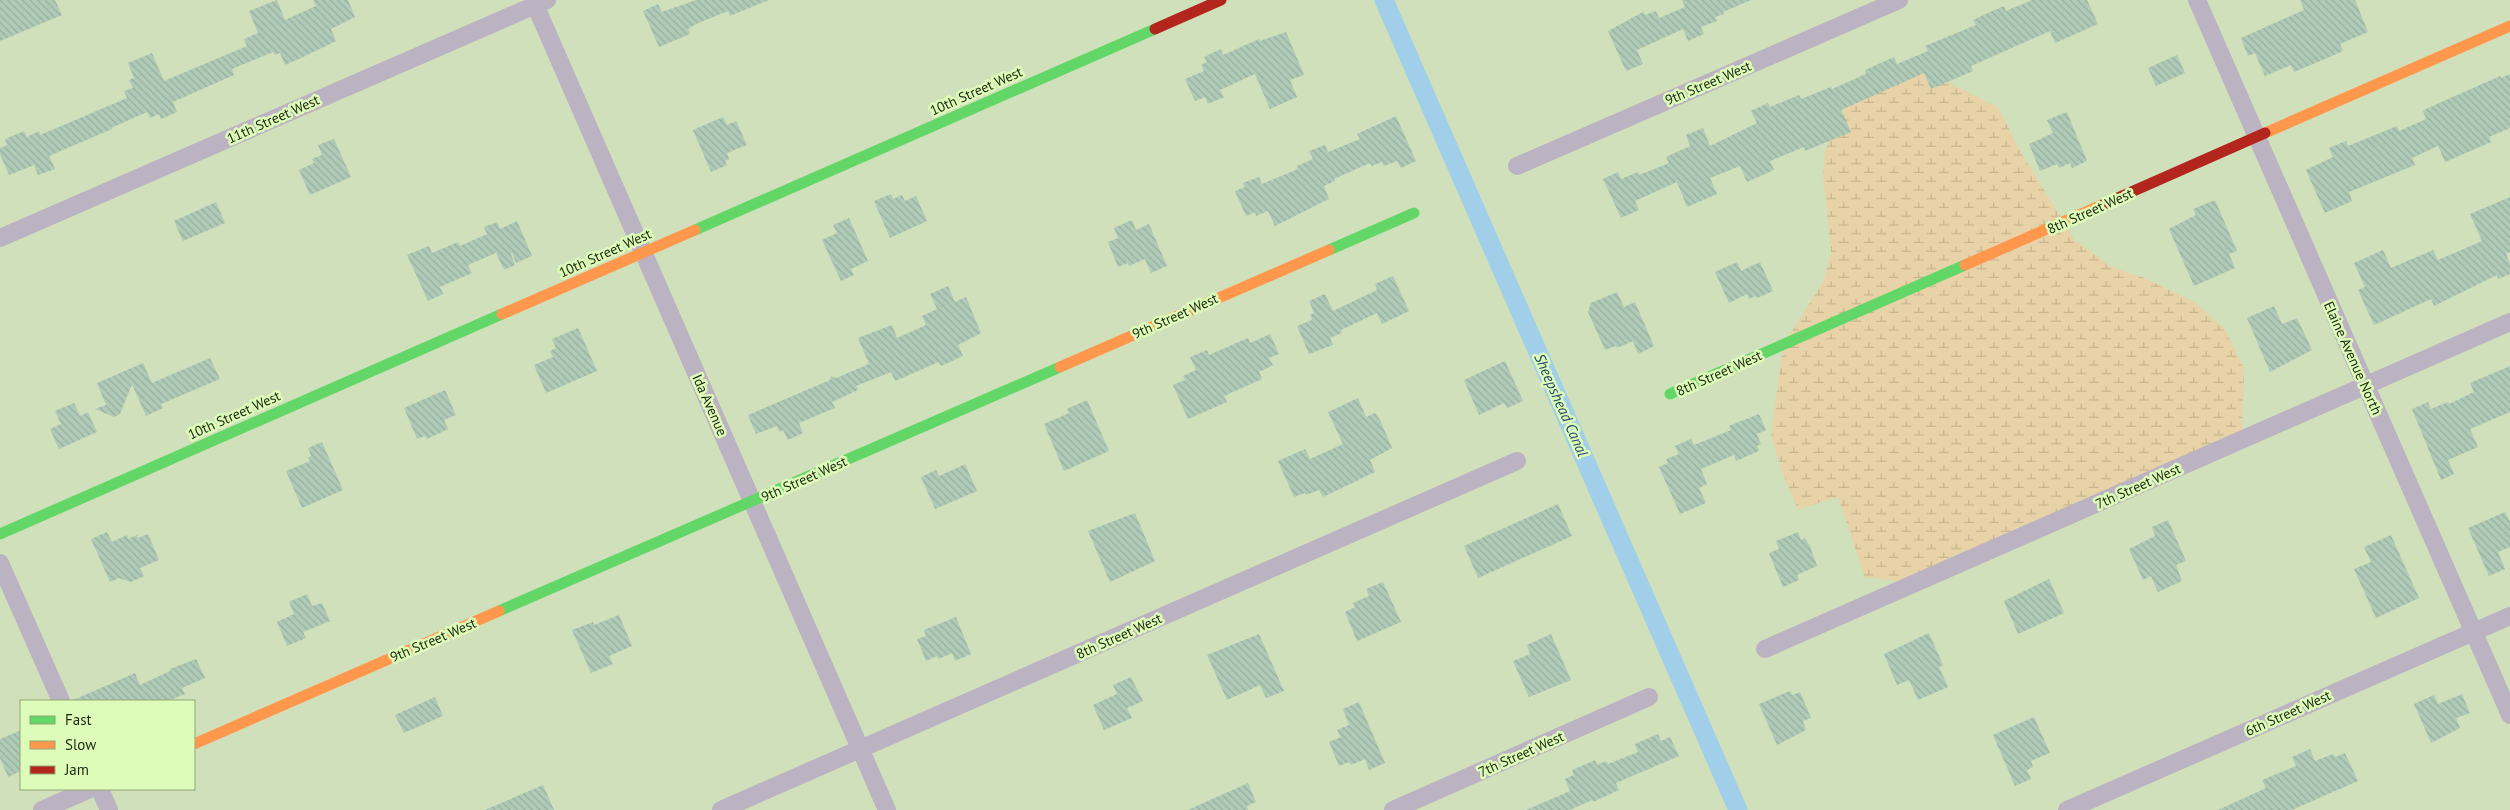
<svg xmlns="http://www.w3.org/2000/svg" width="2510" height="810" font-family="'PT Sans',sans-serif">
<defs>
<pattern id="wetland-marsh" width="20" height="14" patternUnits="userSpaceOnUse" patternTransform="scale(1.25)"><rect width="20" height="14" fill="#e7d3a7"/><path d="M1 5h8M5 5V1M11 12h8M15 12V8" fill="none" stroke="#c6b58f"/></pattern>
<pattern id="building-back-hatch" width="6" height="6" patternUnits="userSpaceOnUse" patternTransform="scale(1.25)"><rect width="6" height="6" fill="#b0cab8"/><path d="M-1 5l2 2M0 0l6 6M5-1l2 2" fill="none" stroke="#97ae9d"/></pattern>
</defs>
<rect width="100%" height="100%" fill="#d0e0bb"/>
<path fill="url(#wetland-marsh)" d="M1923,70l75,37 24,47 53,86 35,26 34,12 49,23 31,27 20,40 -2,68 -329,148 -36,-6h-12l-27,-81 -40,13 -17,-41 -10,-35 12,-88 41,-66 7,-29 -8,-75 2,-25 19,-43z"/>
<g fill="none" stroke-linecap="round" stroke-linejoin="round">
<path stroke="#a1cee8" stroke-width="19" d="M1384,0l354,810"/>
</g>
<path fill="url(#building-back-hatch)" d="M0,0h55l7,15 -62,26z
M277,0l8,20 31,-14 -3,-6h35l7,17 -24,12 5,12 -35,17 -16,7 -5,-12 -5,2 -2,-3 -41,17 2,6 -61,27 4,10 -16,7 -2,-5 -9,4 -3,-6 -36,16 1,1 -63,27 6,13 -17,6 -4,-10 -25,10 -9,-21v-6l7,-3 -2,-6 19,-8 3,6 12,-6 1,4 87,-37 -3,-7 9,-3 -4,-8 5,-2 -6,-15 24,-10 12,28 83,-35 -3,-7 14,-6 -9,-22z
M696,0h73l-39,16 -2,-5 -32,13 -8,5 2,5 -31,13 -16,-36 15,-7 4,8z
M1682,0h69l-28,12 1,2 -9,3 2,4 -16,6 3,7 -16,7 -5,-12 -46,21 6,14 -17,7 -18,-40 35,-19 2,3 11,-4 3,7 26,-11z
M2032,0h55l11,24 -43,19 -5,-12 -79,35 2,5 -42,18 -7,-16 -83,37 10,22 -46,19 -1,-4 -34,14 4,9 -27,12 -7,-16 -30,12 7,16 -30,13 -10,-25 -42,19 4,9 -18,8 -18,-39 15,-7 3,7 17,-7 1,3 30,-12 -3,-6 24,-11 -4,-11 17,-7 7,18 47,-23 -6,-12 17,-8 2,4 29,-12 2,4 30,-12 1,2 34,-15 -1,-4 29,-13 3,7 31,-13 -3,-5 51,-21 -3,-5 17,-8 14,-6 2,5z
M2300,0h55l13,32 -28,12 3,7 -18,8 -31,13 -3,-7 -26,11 -10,-23 -7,3 -7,-18 63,-28z
M1286,32l18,43 -14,5 7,17 -27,12 -15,-35 -35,16 4,7 -16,7 -3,-7 -10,4 -10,-22 19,-8 -3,-6 6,-3 -3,-5 17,-8 2,6 36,-16 1,2z
M2177,55l8,18 -29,13 -8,-18z
M2510,74v54l-21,9 2,5 -46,20 -7,-16 -26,12 3,7 -66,27 3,9 -27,12 -19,-43 27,-13 -4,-9 17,-7 2,5 49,-20 2,5 27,-12 -3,-8 5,-3 72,-32 1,2z
M2067,112l20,49 -15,7 -2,-5 -11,5 -2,-4 -17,7 -11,-27 24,-11 -6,-13z
M1396,116l20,45 -15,7 -4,-7 -13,5 -2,-4 -10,4 -2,-3 -36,16 1,2 -11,5 5,13 -54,27 -7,-15 -12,5 -1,-4 -9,4 -11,-25 10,-4 -2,-4 16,-6 3,7 36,-15 -1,-3 16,-7 -4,-8 16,-6 3,7 32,-13 -3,-5z
M723,117l4,8 9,-4 11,24 -20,8 2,6 -4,2 2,4 -16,7 -18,-42z
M334,139l17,38 -41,18 -11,-25 15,-7 -2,-4 10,-4 -4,-10z
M891,194l2,5 9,-4 3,6 11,-5 11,25 -37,17 -16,-37z
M2510,197v55l-4,2 4,10v10l-12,5 -1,-4 -63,31 -3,-7 -57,26 -16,-35 7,-3 -11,-24 29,-13 8,18 42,-18 5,10 44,-19 -12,-27z
M2215,200l22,51 -8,3 6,14 -41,18 -25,-57 27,-14 -3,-6z
M216,202l9,21 -42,18 -9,-20z
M849,218l19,43 -17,8 3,6 -13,6 -19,-41 15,-7 -4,-8z
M1132,220l4,10 13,-6 18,42 -16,7 -6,-14 -16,7 -1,-3 -10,4 -10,-25 10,-4 -4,-10z
M517,221l15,35 -16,7 -4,-10 -1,1 4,11 -11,5 -8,-17 -28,12 4,8 -32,14 3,7 -15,7 -21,-46 22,-9 3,7 26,-11 2,4 27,-12 -3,-7 13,-5 3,7z
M1737,262l4,9 19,-9 13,29 -16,7 -1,-2 -7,3 -2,-5 -18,9 -14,-31z
M1393,276l16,35 -27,13 -5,-11 -36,17 1,3 -12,5 3,7 -24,9 -12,-28 15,-6 -2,-5 4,-2 -5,-12 16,-7 8,17 44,-21 -2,-6z
M948,286l7,16 11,-5 15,36 -23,12 5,11 -22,10 -2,-4 -44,19 -4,-9 -35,14 2,4 -26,12 3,6 -36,15 4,10 -15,7 -5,-10 -4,2 -2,-6 -21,8 -8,-19 82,-35 1,-4 5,2 33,-14 -11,-26 34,-13 5,13 29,-13 -4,-9 15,-7 -7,-15z
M1617,292l7,15 11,-5 19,44 -16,8 -5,-13 -16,7 -1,-2 -11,4 -17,-38 3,-9z
M2274,306l8,18 15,-6 15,32 -42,22 -23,-54z
M578,328l19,43 -51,22 -12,-28 19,-8 -3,-6 6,-3 -4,-9z
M1270,334l9,20 -10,4 4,7 -14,7 3,7 -38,17 3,6 -39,17 -15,-34 12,-5 -2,-4 13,-6 -6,-13 17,-7 2,5 39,-17 2,5z
M210,358l10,21 -59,25 2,4 -17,8 -14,-32 -12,30 -6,3 -19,-8 11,-4 -9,-22 46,-20 9,20z
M1505,361l18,40 -16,7 -3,-5 -25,12 -15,-35z
M2510,366v46l-40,17 8,18 -30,13 6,14 -13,6 -29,-71 16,-7 3,7 17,-7 1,2 25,-12 -4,-9z
M445,390l11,25 -12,5 4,9 -21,10 -2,-3 -8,3 -13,-31z
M1358,398l8,19 9,-4 5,7 12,28 -22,12 5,12 -52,25 -4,-7 -13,5 -1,-2 -11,4 -16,-36 27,-12 5,10 33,-15 -15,-32z
M1087,400l22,51 -45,20 -20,-47 25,-11 -2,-4z
M74,403l6,13 8,-4 9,20 -38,17 -9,-20 11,-5 -6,-13z
M1759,414l7,16 -9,4 4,10 -4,2 2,5 -23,10 -2,-6 -33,14 6,15 -8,4 7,15 -26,11 -21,-47 9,-4 -2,-4 13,-5 -4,-8 16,-7 3,6 37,-15 -2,-4z
M322,442l21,48 -41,18 -16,-37 24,-10 -2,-4 3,-1 -3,-8z
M965,464l12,27 -42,18 -14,-32 15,-7 3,6z
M1558,504l14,32 -94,42 -14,-32z
M2505,512l5,10v25l-12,5 7,17 -16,7 -21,-48z
M1135,513l20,48 -45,21 -22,-51z
M2168,520l18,41 -10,4 6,16 -24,11 -7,-16 -8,4 -14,-31 26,-13 -3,-9z
M107,532l5,10 15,-7 1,4 9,-4 1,3 10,-4 11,26 -19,8 4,8 -13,6 -12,-4 -9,4 -19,-43z
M1798,532l3,8 4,-2 5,8 7,20 -20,9 2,5 -16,7 -14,-34 10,-4 -3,-8z
M2391,535l28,63 -43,20 -22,-49 17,-7 -7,-15z
M2049,579l15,34 -46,21 -14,-33z
M1383,582l18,40 -44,19 -12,-29 10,-5 -2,-4 16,-7 -3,-7z
M307,594l5,12 10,-3 8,18 -27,11 3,6 -19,8 -10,-24 17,-8 -5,-12z
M619,615l13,31 -23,10 4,8 -22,9 -19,-43 21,-8 1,3z
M956,617l15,37 -16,7 -3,-8 -13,6 -2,-3 -11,5 -9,-22 9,-3 -2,-6z
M1929,633l14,32 -4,2 9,20 -30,13 -9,-20 -12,5 -13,-31z
M1259,634l25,57 -18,7 -6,-13 -33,15 -20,-45z
M1551,634l20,46 -42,17 -16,-36 17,-7 -3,-9z
M196,659l9,19 -23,10 3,6 -17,7h-97l64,-28 5,12 30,-14v-2z
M1131,677l12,24 -16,7 5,10 -28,12 -11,-25 24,-11 -4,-9z
M1790,691l2,4 8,-3 11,26 -8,3 3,9 -29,15 -18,-41z
M2462,694l8,19 -14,5 4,10 -29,15 -17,-39 20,-9 4,9z
M435,697l8,19 -39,17 -9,-18z
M1359,702l26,61 -16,7 -4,-11 -14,6 -2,-3 -10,4 -10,-24 12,-5 -4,-7 12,-5 -6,-16z
M2034,717l16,36 -19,8 2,6 -6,3 4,9 -16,7 -22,-51z
M21,730v41l-13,6 -8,-19v-19z
M1658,734l3,7 9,-4 9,19 -63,27 3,7 -26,12 -1,-2 -22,10h-44l44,-19 -5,-12 9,-4 -2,-5 23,-10 2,5 9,-4 2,3 30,-12 -3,-8z
M2310,749l5,12 18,-7 2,3 10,-4 13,28 -66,29h-74l48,-22 -4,-8 34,-14 -4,-9z
M1248,783l8,19 -9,4 1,4h-60z
M543,785l11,25h-69z"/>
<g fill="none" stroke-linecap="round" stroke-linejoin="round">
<path stroke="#bbb3c1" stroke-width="18" d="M533,0l354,810
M2197,0l313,715
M1517,166l382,-166
M0,238l547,-238
M0,563l61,138
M1765,649l745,-327
M100,789l9,21
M42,810l48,-21
M721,810l796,-349
M1393,810l256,-113
M2067,810l443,-194"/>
<path stroke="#63d668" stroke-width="11" d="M695,230l460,-201
M1329,250l85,-37
M1670,394l295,-129
M0,534l502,-220
M499,611l561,-244"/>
<path stroke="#ff974d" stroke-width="11" d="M2265,133l245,-107
M1965,265l139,-61
M502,314l193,-84
M1060,367l269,-117
M194,744l305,-133"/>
<path stroke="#b3261e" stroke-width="11" d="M1155,29l66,-29
M2104,204l161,-71"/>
</g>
<g text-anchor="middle" stroke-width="5" stroke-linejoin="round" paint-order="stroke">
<g font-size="14" fill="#1d270e" stroke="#defcb9">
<text transform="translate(1708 83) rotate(-23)" y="5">9th Street West</text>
<text transform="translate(976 91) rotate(-24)" y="5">10th Street West</text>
<text transform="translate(273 119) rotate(-24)" y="5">11th Street West</text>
<text transform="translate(2090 211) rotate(-24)" y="5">8th Street West</text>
<text transform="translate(605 253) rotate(-24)" y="5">10th Street West</text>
<text transform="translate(1175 316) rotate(-24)" y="5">9th Street West</text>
<text transform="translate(2353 358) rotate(66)" y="5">Elaine Avenue North</text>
<text transform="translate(1719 373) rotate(-24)" y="5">8th Street West</text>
<text transform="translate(710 405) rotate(66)" y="5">Ida Avenue</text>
<text transform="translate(234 415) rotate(-24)" y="5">10th Street West</text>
<text transform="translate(804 479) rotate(-24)" y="5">9th Street West</text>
<text transform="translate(2138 486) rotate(-24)" y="5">7th Street West</text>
<text transform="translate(1119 636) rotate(-24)" y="5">8th Street West</text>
<text transform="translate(433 640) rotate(-23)" y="5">9th Street West</text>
<text transform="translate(2288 713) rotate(-24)" y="5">6th Street West</text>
<text transform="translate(1521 754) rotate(-24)" y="5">7th Street West</text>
</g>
<g font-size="15" font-style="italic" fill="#224a6e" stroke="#defcb9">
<text transform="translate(1561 405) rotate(66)" y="5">Sheepshead Canal</text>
</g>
</g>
<rect x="20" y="700" width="175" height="90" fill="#defcb9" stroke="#91a775"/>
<rect x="30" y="716" width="25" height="8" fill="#63d668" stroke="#91a775"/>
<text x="65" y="725" font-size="15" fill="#1d270e">Fast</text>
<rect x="30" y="741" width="25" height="8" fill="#ff974d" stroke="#91a775"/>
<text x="65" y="750" font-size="15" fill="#1d270e">Slow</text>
<rect x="30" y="766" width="25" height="8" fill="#b3261e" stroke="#91a775"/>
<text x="65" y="775" font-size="15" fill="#1d270e">Jam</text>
</svg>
